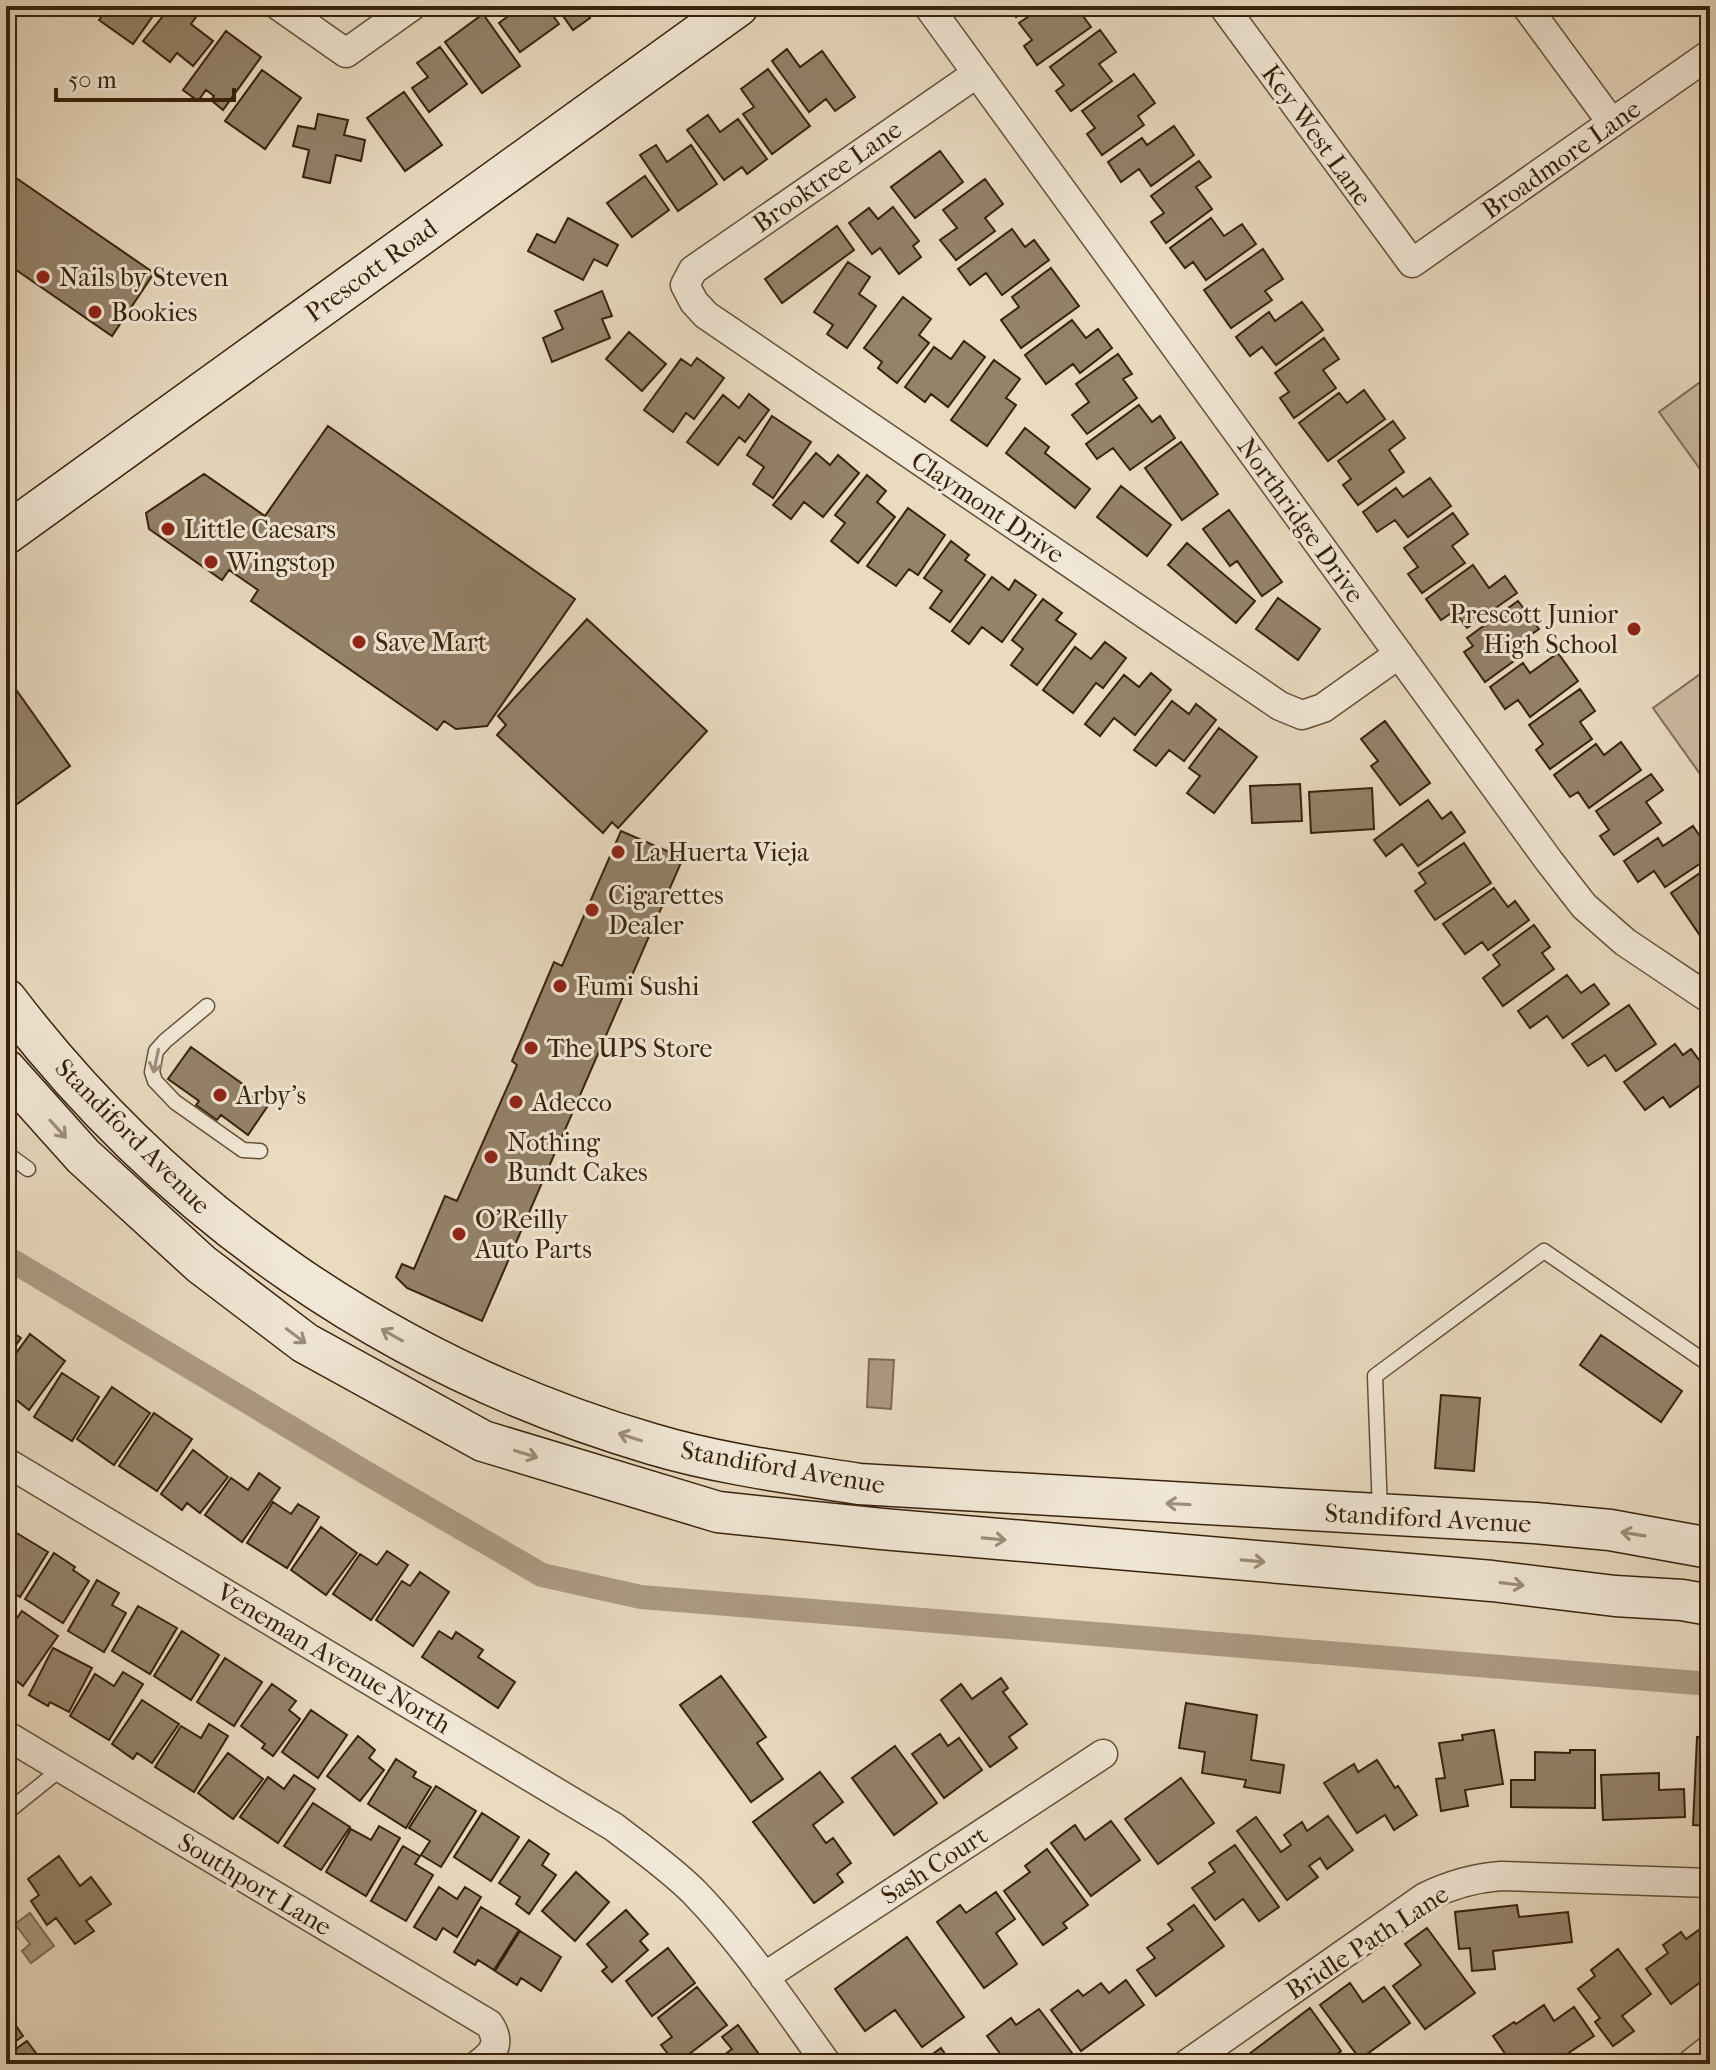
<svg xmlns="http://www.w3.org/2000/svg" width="1716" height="2070" font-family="'IM FELL French Canon',serif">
<rect width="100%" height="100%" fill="#e9dac0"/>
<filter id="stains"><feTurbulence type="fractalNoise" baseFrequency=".0025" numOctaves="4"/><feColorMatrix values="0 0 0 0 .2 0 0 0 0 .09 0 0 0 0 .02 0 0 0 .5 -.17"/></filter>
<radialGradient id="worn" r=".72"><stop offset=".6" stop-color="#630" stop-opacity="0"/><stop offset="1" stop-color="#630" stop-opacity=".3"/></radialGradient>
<path fill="#cbbba1" stroke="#816e56" stroke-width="2" d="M1710,375v108l-51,-71z
M1710,667v121l-57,-80z"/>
<path fill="#ac9b83" stroke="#7d6b53" stroke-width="2" d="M869,1359l25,1 -3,49 -24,-2z
M30,1913l24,33 -23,17 -9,-12 8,-7 -15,-20z"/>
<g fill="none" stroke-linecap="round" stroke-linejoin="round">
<path stroke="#ac9b83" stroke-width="24" d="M6,1257l362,217 174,101 99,22 1069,87"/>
</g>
<path fill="#94826a" stroke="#37220c" stroke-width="2" d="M109,6h51l-27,38 -34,-24z
M171,6h19l9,7 -8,11 22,17 -20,25 -16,-13 -7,9 -27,-21z
M511,6h35l13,18 -39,28 -21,-29 16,-12z
M556,6h33l-5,3 6,9 -17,12z
M994,6h37l-15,11 -7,-9 -9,7z
M1044,6h38l-4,3 13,18 -54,38 -13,-19 8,-6 -13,-17z
M483,14l37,52 -38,27 -37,-51z
M1100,30l16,22 -17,12 13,17 -41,30 -15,-20 8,-6 -14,-18z
M226,31l35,26 -38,53 -12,-10 3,-4 -8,-6 -8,11 -15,-11z
M440,47l27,37 -38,28 -17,-24 16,-11 -11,-14z
M787,49l13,18 22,-16 33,46 -20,14 -9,-12 -17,13 -37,-51z
M768,69l42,57 -38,28 -29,-40 11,-7 -13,-18z
M262,70l39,28 -36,51 -40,-28z
M1134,74l21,29 -17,13 6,9 -42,30 -15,-21 8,-6 -13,-17z
M404,92l38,53 -37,26 -38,-53z
M318,114l30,6 -4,15 21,5 -4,21 -25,-6 -6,28 -27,-6 6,-27 -16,-4 5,-20 17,3z
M708,115l12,17 18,-13 29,40 -20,15 -5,-7 -18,13 -37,-50z
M1174,126l20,29 -43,31 -12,-17 -18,13 -13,-20 34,-24 5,7z
M656,145l11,17 24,-17 26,39 -39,27 -38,-56z
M940,151l23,31 -48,36 -24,-31z
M1199,161l12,16 -15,10 16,22 -46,34 -15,-21 13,-9 -13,-17z
M6,171l148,102 -42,63 -106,-73z
M645,176l24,34 -37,27 -25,-34z
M985,179l18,25 -18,14 10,13 -39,29 -16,-20 17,-12 -14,-18z
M893,207l26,34 -6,5 8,11 -22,17 -19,-26 -8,6 -23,-31 20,-15 9,11z
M568,218l50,27 -11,21 -13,-7 -11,21 -55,-29 9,-17 18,9z
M1211,218l13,18 18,-12 14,20 -50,36 -13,-18 -8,6 -15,-20z
M837,226l17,24 -72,53 -17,-24z
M1012,229l13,18 9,-7 15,20 -47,35 -16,-22 -16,12 -12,-16z
M1263,249l20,30 -18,12 7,9 -41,28 -27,-38z
M848,262l22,15 -11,17 17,12 -29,42 -20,-14 6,-9 -19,-13z
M1051,268l28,38 -58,42 -20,-28 18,-13 -7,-10z
M602,291l10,25 -10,3 8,19 -58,24 -9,-24 20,-9 -8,-18z
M903,297l28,22 -12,16 10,8 -32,40 -19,-15 4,-6 -18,-14z
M1302,302l21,28 -47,35 -14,-18 -12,9 -14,-19 33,-25 6,9z
M1072,320l14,18 12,-9 14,19 -32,25 -7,-9 -27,20 -21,-29z
M629,332l37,32 -24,27 -36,-32z
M1324,338l15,21 -16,11 13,18 -42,30 -14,-20 9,-6 -14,-19z
M964,341l21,16 -37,50 -17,-13 -6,8 -20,-15 29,-40 17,12z
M1118,354l14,20 -9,5 14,19 -50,36 -15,-19 17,-13 -13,-18z
M697,358l27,20 -30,41 -8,-6 -13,19 -29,-22 37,-51 10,7z
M994,360l26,19 -14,19 10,7 -29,41 -36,-26z
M1364,390l21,29 -57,42 -29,-38 40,-30 8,10z
M749,394l20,16 -24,32 -6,-5 -21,28 -31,-23 36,-47 16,13z
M1139,405l13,17 8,-6 15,22 -45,32 -17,-22 -16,11 -11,-15z
M772,416l39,26 -38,56 -20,-14 11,-17 -17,-12z
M1393,421l12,17 -16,12 15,22 -46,33 -15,-20 8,-6 -13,-18z
M328,426l247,173 -88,127 -31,3 -12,-8 -7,9 -186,-129 7,-11 -29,-20 -7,10 -73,-51 -3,-16 58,-39 61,42z
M1025,428l24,19 -4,6 45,36 -15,19 -69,-55z
M1181,442l37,52 -36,26 -37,-52z
M816,453l14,12 8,-10 21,18 -36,44 -19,-15 -13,17 -18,-14z
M867,475l19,16 -9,11 18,15 -37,46 -27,-22 14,-18 -10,-8z
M1430,478l21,28 -43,31 -13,-17 -18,12 -14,-20 33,-24 7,9z
M1121,486l50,39 -24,31 -50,-39z
M908,508l37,27 -27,40 -9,-6 -13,17 -29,-20z
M1229,510l53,72 -20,14 -25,-35 -7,5 -27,-37z
M1453,513l15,21 -16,12 13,17 -43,30 -14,-19 10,-7 -14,-19z
M951,541l18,14 -4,5 20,15 -35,47 -20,-14 12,-17 -18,-13z
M1187,543l68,58 -19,22 -68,-58z
M1473,565l16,23 16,-12 12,17 -50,35 -13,-17 -13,9 -15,-21z
M992,577l17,13 6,-10 21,15 -34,47 -20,-15 -13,17 -17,-13z
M1278,598l42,31 -22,31 -42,-31z
M1043,599l19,14 -6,7 20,14 -39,51 -26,-20 12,-16 -11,-9z
M1518,601l21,28 -17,12 7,9 -44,32 -21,-30 9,-6 -6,-8z
M587,619l120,112 -89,97 -6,-6 -9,11 -106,-98 9,-10 -8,-9z
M1105,642l21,16 -23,30 -7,-5 -23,30 -30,-23 32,-43 16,12z
M1558,653l20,28 -48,36 -12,-17 -13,9 -15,-22 33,-24 7,10z
M1151,673l20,17 -36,45 -21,-17 -14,18 -15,-12 39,-49 15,12z
M10,681l60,85 -64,46v-128z
M1580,689l15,22 -15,11 12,17 -42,30 -14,-19 7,-6 -14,-19z
M1172,701l17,13 7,-10 20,16 -32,41 -15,-11 -13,16 -22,-16z
M1385,721l45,62 -30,22 -29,-39 7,-5 -17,-22z
M1219,728l38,29 -43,56 -27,-20 13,-17 -11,-8z
M1621,742l20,28 -52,38 -11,-16 -8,5 -16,-22 42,-31 8,11z
M1651,774l12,16 -17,12 15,21 -47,32 -14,-19 9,-6 -13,-19z
M1300,784l2,37 -50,2 -2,-37z
M1372,788l2,41 -63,4 -2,-41z
M1428,800l14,19 9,-7 14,20 -47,34 -16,-22 -16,12 -12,-16z
M1693,826l17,25v6l-45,30 -11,-16 -16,11 -14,-21 34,-23 5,8z
M621,831l62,27 -201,463 -75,-33 -11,-11 6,-13 12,5 31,-73 12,5 60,-136 -5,-4 42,-99 8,4z
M1464,843l27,40 -56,37 -20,-29 11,-8 -7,-10z
M1700,873l10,14v44l-9,6 -30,-44z
M1494,888l14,19 7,-6 14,19 -41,30 -6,-8 -17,12 -22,-30z
M1534,925l16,22 -8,6 12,16 -51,37 -20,-28 17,-13 -7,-10z
M1567,975l14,18 13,-9 15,20 -46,34 -16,-22 -17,12 -12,-17z
M1629,1005l27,39 -40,27 -11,-16 -17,11 -16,-22z
M1675,1044l8,11 8,-6 19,26v3l-40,29 -7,-10 -18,13 -21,-28z
M191,1047l53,38 -3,4 26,18 -19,28 -27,-20 -4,5 -21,-15 3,-4 -31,-22z
M6,1328l15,10 -15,21z
M30,1334l35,27 -36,49 -14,-11 -5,6 -4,-3v-35z
M1601,1335l81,56 -21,31 -81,-57z
M62,1373l37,24 -27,44 -38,-24z
M112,1387l38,26 -36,52 -37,-26z
M1441,1395l39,3 -6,73 -39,-3z
M154,1413l38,26 -35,52 -38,-25z
M193,1450l35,27 -28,36 -13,-10 -5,7 -21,-16z
M259,1473l21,15 -38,54 -37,-27 26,-37 17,12z
M273,1502l18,12 7,-10 21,13 -32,51 -40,-25z
M321,1527l36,26 -31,42 -35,-25z
M10,1529l38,23 -28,45 -14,-9v-53z
M387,1551l21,14 -37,55 -38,-26 27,-40 17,11z
M54,1553l21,14 -2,3 16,11 -26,42 -38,-24z
M420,1572l29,20 -36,54 -37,-26 26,-39 8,5z
M97,1580l22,13 -7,12 14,8 -22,39 -36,-21z
M138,1606l39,22 -27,46 -38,-23z
M22,1611l36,25 -35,50 -14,-11 -3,4v-46z
M182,1631l37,24 -28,45 -37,-24z
M439,1631l13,8 4,-7 27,18 -5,7 37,25 -17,26 -76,-51z
M53,1648l39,20 -23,44 -19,-10 -2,4 -19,-11z
M225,1658l37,24 -28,44 -37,-24z
M123,1672l20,12 -34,56 -39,-24 25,-42 19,12z
M721,1676l45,61 -9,6 26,36 -32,23 -71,-97z
M1001,1678l7,10 -5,4 24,32 -18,13 8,11 -27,19 -49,-67 20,-16 11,15z
M272,1684l24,17 -7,9 11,9 -27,37 -11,-8 3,-4 -24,-18z
M142,1700l37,24 -27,39 -15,-10 -4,6 -21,-15z
M1186,1703l71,12 -6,45 33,5 -4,28 -36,-6 2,-7 -44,-7 3,-21 -26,-4z
M311,1710l36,25 -29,43 -36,-26z
M209,1724l19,12 -34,56 -39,-25 26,-41 20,12z
M1494,1730l9,54 -38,6 3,16 -27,5 -5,-32 9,-1 -6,-35 24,-3 -1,-5z
M940,1734l8,12 11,-8 23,32 -38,28 -32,-44z
M358,1736l17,14 -6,8 15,12 -24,31 -33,-25z
M1697,1737l13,1v88l-17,-1z
M895,1746l42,57 -43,32 -42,-57z
M1570,1750h25v58l-84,-1v-27h24v-28l35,1z
M228,1753l35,26 -30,40 -35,-26z
M396,1759l20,13 -3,5 18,10 -25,41 -38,-24z
M1377,1760l18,28 3,-2 19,29 -23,15 -9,-15 -28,18 -33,-50 30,-19 4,8z
M820,1772l23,30 -30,23 13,18 7,-5 18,25 -14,11 6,8 -29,21 -61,-81z
M1659,1773v17l25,-1 1,28 -82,3 -2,-45z
M294,1775l21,14 -37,54 -38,-26 28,-40 16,12z
M1181,1778l33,45 -56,41 -33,-45z
M436,1786l40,25 -35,56 -20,-12 9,-14 -21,-13z
M313,1803l37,24 -29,43 -37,-24z
M482,1813l37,24 -28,44 -37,-24z
M1328,1816l25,34 -26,19 -7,-11 -11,8 9,11 -31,23 -50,-69 19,-14 25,35 10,-7 -7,-10 18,-13 5,9z
M1111,1821l29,39 -49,36 -40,-53 24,-18 10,15z
M379,1826l21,12 -34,58 -40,-24 25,-43 20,11z
M529,1840l20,14 -7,11 14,10 -27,39 -13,-10 4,-7 -21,-14z
M1235,1845l44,62 -20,14 -16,-22 -28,21 -23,-32 23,-16 -6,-9z
M403,1846l17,10 -5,8 18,11 -27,46 -35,-20z
M1047,1849l41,56 -25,18 4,5 -24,17 -39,-54 26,-19 -5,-6z
M59,1856l21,30 11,-9 20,27 -25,17 8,10 -19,13 -19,-26 -9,7 -16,-24 8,-6 -11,-16z
M576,1872l33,30 -34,39 -33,-30z
M439,1887l18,12 8,-12 16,10 -24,40 -14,-9 -7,12 -22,-13z
M996,1892l19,27 -19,14 21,31 -33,24 -47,-66 23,-17 6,8z
M1194,1905l30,41 -68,50 -19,-26 18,-12 -8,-10 26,-18 -5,-6z
M1517,1905l2,12 49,-5 4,30 -79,9 2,18 -23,2 -2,-23 -11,1 -4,-37z
M481,1907l38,23 -25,40 -16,-10 -3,5 -21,-13z
M626,1910l22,24 -8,7 8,9 -36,32 -10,-11 5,-4 -20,-23z
M1710,1922v53l-39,29 -25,-35 22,-16 -5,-8 18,-13 5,7z
M1427,1928l48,65 -50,36 -32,-43 28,-21 -16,-21z
M520,1931l41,26 -20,34 -20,-13 -4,7 -22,-14z
M907,1937l57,80 -42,30 -27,-37 -30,21 -30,-42z
M668,1948l27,35 -43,33 -26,-35z
M1618,1949l33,45 -29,22 12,15 -21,15 -18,-24 5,-4 -22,-29 17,-13 -4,-6z
M1126,1980l18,25 -63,46 -30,-41 27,-20 5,6 18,-13 8,10z
M1350,1983l13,19 21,-15 26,36 -50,36 -40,-54z
M697,1987l30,38 -51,39 -15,-19 11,-8 -14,-19z
M6,1996l9,13 -7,5 15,22 -17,12z
M1544,2005l10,16 20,-14 20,29 -42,28h-40l-19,-28 21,-14 2,2z
M1310,2008l31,43 -17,13 -4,-6 -7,6h-75l-1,-1z
M1039,2009l33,44 -14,11h-60l6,-5 -17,-23 24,-18 5,7z
M738,2025l28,39 -53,-1 19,-14 -10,-12z
M27,2041l17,23h-38v-8z
M941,2048l11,16h-33z"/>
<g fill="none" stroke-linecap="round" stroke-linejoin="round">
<g stroke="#645039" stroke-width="17">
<path id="lane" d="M207,1006l-42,35 -9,10 -4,21 3,9 20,21 68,48 17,1
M6,1153l22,16
M1380,1512l-5,-136 169,-125 166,114
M6,1813l56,-45"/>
</g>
<g stroke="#645039" stroke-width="31">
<path id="street" d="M279,6l67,47 66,-47
M928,6l621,855 35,45 41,36 85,57
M1223,6l189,257 298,-209
M1526,6l86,117
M976,74l-283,196 -8,15 9,17 12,13 574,391 22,9 21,-7 76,-54
M6,1462l608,365c27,21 56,41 81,66 50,52 90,113 132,171
M6,1735l483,289c12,18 6,28 -10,40
M764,1977l339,-223
M1187,2064l238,-167c25,-12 48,-19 76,-21l209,7
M1691,2064l19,-15"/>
</g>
<g stroke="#37220c" stroke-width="43">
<path id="secondary" d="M6,534l732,-528
M6,999c164,215 386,369 646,445 67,20 138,29 207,40l676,39 75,7 100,18
M6,1070l77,86 118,108 104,79 178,98 235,71 164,17 610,52 123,15 67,4 28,5"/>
</g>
<use href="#lane" stroke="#f1e7d6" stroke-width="14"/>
<use href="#street" stroke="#f1e7d6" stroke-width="28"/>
<use href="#secondary" stroke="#f1e7d6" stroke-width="40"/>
</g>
<defs><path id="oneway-shaft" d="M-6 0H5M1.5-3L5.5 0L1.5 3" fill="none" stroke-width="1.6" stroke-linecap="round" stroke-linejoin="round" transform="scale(2)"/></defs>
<g stroke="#9d8e7b">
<use href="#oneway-shaft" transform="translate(156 1061) rotate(102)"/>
<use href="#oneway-shaft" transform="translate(58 1129) rotate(48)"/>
<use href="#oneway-shaft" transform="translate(392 1335) rotate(-151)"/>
<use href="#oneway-shaft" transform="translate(296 1336) rotate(37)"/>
<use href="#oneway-shaft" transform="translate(630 1437) rotate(-162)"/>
<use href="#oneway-shaft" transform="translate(526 1454) rotate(17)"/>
<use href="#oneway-shaft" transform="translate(1178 1504) rotate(-177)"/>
<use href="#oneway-shaft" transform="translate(1633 1534) rotate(-171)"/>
<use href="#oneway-shaft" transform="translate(994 1539) rotate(5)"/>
<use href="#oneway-shaft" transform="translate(1253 1561) rotate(5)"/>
<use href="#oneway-shaft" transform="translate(1512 1584) rotate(7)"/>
</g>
<g fill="#8f2418" stroke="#f1e7d6" stroke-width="3">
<circle cx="43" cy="277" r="8"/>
<circle cx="95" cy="312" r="8"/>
<circle cx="168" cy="529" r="8"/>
<circle cx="211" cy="562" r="8"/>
<circle cx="1634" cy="629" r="8"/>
<circle cx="359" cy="642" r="8"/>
<circle cx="618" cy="852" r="8"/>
<circle cx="592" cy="910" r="8"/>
<circle cx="560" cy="986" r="8"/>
<circle cx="531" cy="1048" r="8"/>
<circle cx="220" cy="1095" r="8"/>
<circle cx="516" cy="1102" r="8"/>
<circle cx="491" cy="1157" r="8"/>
<circle cx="459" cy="1234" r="8"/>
</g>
<g text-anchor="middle" stroke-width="6" stroke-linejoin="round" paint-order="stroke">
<g font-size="26" fill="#37220c" stroke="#f1e7d6">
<text transform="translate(1317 135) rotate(54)" y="9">Key West Lane</text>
<text transform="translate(1561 159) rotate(-35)" y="9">Broadmore Lane</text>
<text transform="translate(827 176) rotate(-35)" y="9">Brooktree Lane</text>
<text transform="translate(371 270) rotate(-36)" y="9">Prescott Road</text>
<text transform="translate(988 507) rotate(34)" y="9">Claymont Drive</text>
<text transform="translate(1301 520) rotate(54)" y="9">Northridge Drive</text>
<text transform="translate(133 1136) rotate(45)" y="9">Standiford Avenue</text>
<text transform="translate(783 1467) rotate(10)" y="9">Standiford Avenue</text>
<text transform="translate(1428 1518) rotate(3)" y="9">Standiford Avenue</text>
<text transform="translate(334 1658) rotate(31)" y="9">Veneman Avenue North</text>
<text transform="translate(934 1865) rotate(-33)" y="9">Sash Court</text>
<text transform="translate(255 1884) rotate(31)" y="9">Southport Lane</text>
<text transform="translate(1367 1942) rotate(-33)" y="9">Bridle Path Lane</text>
</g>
<g font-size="26" fill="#37220c" stroke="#f1e7d6" text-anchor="start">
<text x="59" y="286">Nails by Steven</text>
<text x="111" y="321">Bookies</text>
<text x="184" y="538">Little Caesars</text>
<text x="227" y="571">Wingstop</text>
<text x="1618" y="623" text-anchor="end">Prescott Junior<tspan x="1618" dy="30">High School</tspan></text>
<text x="375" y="651">Save Mart</text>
<text x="634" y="861">La Huerta Vieja</text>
<text x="608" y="904">Cigarettes<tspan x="608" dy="30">Dealer</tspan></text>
<text x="576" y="995">Fumi Sushi</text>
<text x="547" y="1057">The UPS Store</text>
<text x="236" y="1104">Arby's</text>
<text x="532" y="1111">Adecco</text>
<text x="507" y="1151">Nothing<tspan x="507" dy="30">Bundt Cakes</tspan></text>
<text x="475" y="1228">O'Reilly<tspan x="475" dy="30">Auto Parts</tspan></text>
</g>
</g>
<rect width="1716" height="2070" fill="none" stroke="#e9dac0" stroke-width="32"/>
<rect x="8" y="8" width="1700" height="2054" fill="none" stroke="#37220c" stroke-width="4"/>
<rect x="16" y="16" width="1684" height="2038" fill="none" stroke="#37220c" stroke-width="2"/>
<path d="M56 88v12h178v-12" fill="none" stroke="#37220c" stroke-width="4"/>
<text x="68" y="88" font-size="24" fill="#37220c" stroke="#f1e7d6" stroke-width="6" paint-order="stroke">50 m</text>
<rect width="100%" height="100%" filter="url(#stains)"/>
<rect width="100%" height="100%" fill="url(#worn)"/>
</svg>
